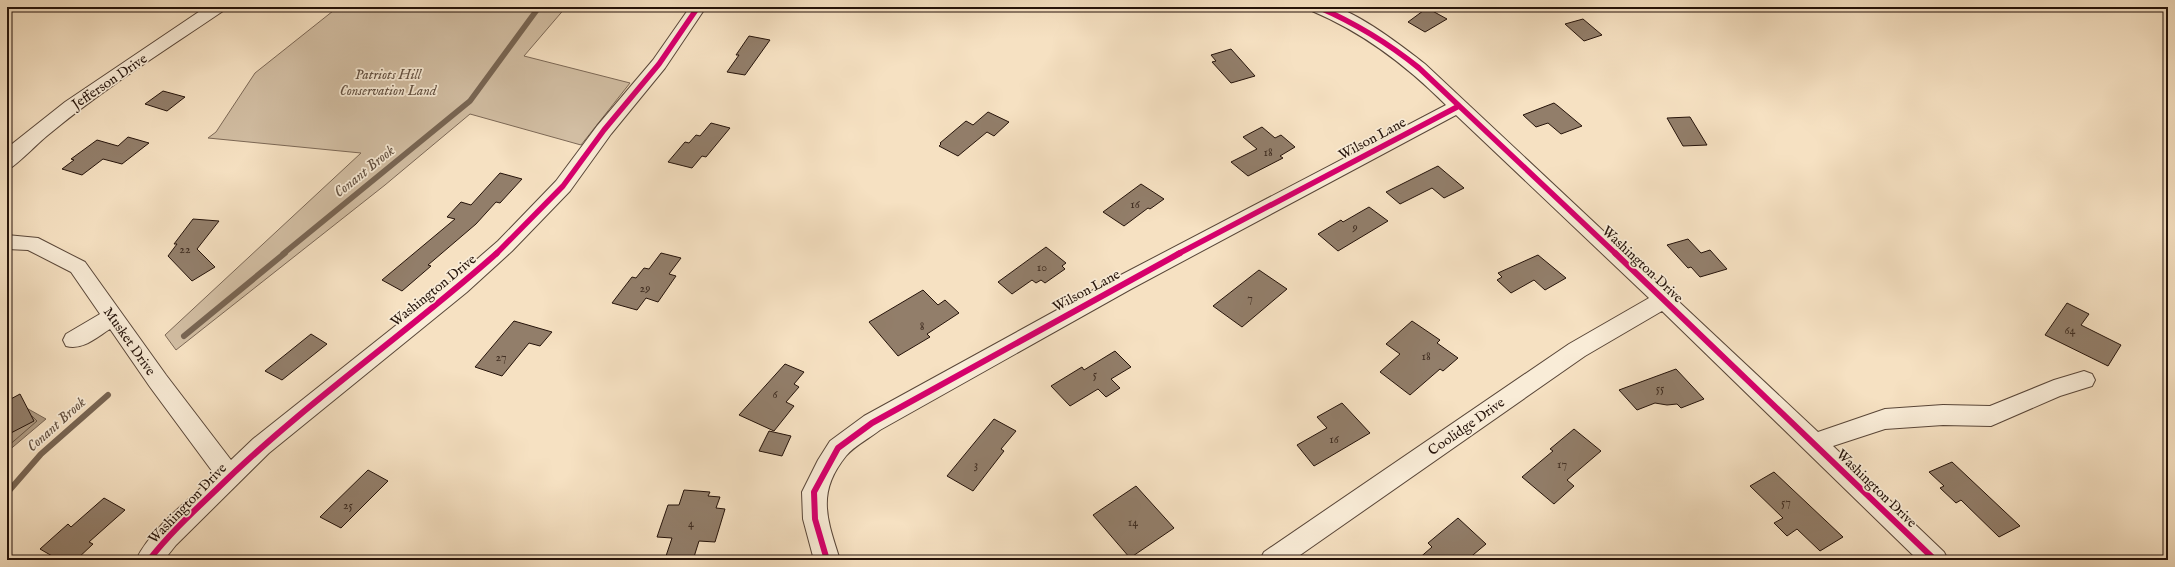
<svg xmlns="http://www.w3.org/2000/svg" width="2175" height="567" font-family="'IM FELL English',serif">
<rect width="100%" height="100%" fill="#f6e1c2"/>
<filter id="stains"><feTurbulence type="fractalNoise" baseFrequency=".005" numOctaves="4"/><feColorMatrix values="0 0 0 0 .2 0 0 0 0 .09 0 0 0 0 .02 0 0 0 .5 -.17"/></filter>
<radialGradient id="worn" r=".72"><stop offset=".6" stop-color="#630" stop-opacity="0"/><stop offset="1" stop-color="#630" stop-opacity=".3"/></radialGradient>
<path fill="#d2bea3" stroke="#7c6856" d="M338,7h228l-42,49 106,27 -49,62 -111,-31 -85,71 -209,165 -11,-15 196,-182 -153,-15 8,-6 39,-59z"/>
<path fill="#af9b83" stroke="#786553" d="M7,397l39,22 -39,33z"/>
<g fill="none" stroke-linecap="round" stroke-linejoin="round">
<path stroke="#6a5746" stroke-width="1" d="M7,447l30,-26 -5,-5"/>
<path stroke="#786553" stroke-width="5.5" d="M283,254l187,-153 69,-94"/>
<path stroke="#786553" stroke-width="6" d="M184,336l101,-83
M7,493l34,-39 67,-59"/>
</g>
<path fill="#927e6a" stroke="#25130a" d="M1427,8l20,11 -22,13 -17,-10z
M1583,19l19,16 -18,6 -19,-17z
M749,36l21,4 -25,35 -18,-3 12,-17h-3z
M1231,49l24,27 -24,7 -19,-21 4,-1 -5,-6z
M163,91l22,6 -18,14 -22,-7z
M1554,103l4,3 24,20 -21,8 -13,-11 -12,4 -13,-12z
M988,112l21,10 -15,14 -7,-4 -29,24 -19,-10 2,-2 -1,-1 26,-22 7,4z
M1690,117l17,28 -24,1 -16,-28z
M711,123l19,5 -24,29 -4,-1 -10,12 -24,-6 17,-20 4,1 7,-8 4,1z
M1262,127l13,11 6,-3 14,12 -15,9 3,2 -35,18 -17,-14 26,-13 -14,-12z
M128,137l21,6 -27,21 -19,-5 -21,16 -20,-6 12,-9 -3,-1 26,-19 21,6z
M1438,166l26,22 -20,10 -12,-10 -32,16 -14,-12z
M500,173l22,6 -22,24 -4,-1 -20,22 -48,41 3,1 -29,25 -20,-11 73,-61 -8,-2 14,-15 10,3z
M1141,184l23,15 -14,10 -2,-1 -24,18 -21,-14z
M1369,207l19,14 -50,30 -20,-17 23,-14 2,2z
M193,219l26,2 -22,28 18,18 -23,14 -24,-25 9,-12h-3z
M1688,239l13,14 9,-3 17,19 -27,8 -9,-10 -3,1 -21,-23z
M1046,247l20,16 -4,3 3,3 -20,14 -4,-3 -5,3 -4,-3 -20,14 -14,-12z
M661,253l20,5 -12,16 7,2 -18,26 -12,-4 -9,12 -25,-7 20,-26 4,1 8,-10 5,1z
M1538,255l28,23 -21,12 -11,-10 -23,13 -14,-13 5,-3 -4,-4z
M1259,270l28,19 -45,38 -29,-21z
M923,290l15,15 7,-5 14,13 -32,21 3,3 -32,19 -29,-34z
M2067,303l22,11 -8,11 40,20 -13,21 -63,-31z
M514,321l38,11 -12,14 -11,-3 -27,33 -27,-9z
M1412,321l28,19 -3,3 21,15 -15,13 -3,-2 -30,26 -30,-23 20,-18 -14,-10z
M311,334l16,10 -45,36 -17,-9z
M1115,351l16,16 -20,12 9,9 -14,9 -8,-8 -28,17 -19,-20 31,-19 2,3z
M785,364l19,8 -10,12 5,3 -13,15 8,4 -20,25 -35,-16z
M1676,369l28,30 -23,9 -4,-4 -10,1 -12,-2 -18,7 -18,-20z
M20,394l14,27 -27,14v-34z
M1342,403l28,30 -56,33 -17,-21 30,-17 -10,-11z
M994,419l22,12 -15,18 3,2 -31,40 -26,-15z
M1574,429l27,22 -34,29 7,6 -20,18 -32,-27 31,-26 -3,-2z
M769,431l22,5 -9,20 -23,-5z
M1952,462l68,64 -21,11 -38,-37 -5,3 -16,-15 4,-2 -15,-14z
M368,470l20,11 -47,47 -21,-11z
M1774,472l69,65 -23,14 -23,-22 -10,7 -13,-13 9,-5 -33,-32z
M1136,486l38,42 -44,30 -37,-43z
M684,490l26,2 -2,4 12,1 -4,11 9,1 -10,33 -16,-1 -6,19 -28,-1 7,-21 -15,-1 11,-32h11z
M104,498l21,12 -36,32 4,2 -17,16h-17l-19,-11 28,-25 3,3z
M1458,518l28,26 -19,16h-50l15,-13 -4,-4z"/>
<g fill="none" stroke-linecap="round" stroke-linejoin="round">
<g stroke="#594638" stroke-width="2">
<path id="minor" d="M206,7h19l-2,4c-59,40 -120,78 -175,124 -9,7 -33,32 -41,35v-19l5,-7 53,-42z
M690,7h16l-41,61 -54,66 -41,57 -58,60 -45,41 -198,161 -93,92 -12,15h-28c15,-32 54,-61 79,-85l-65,-88 -40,-58c-13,8 -28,22 -44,17l-3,-6 3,-6 34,-20 -29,-42 -43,-22 -21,-1v-14l31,3 47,24 81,113 65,85 22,-21 200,-159 45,-39 58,-60 41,-55 56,-66z
M1310,7c7,0 15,-1 22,0 23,3 74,42 93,57l393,368 67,-23 58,-4 47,1 64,-26 30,-9 8,3 3,6 -3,6 -32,10 -69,30 -48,-1 -58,4 -52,17 111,106 4,8h-30l-256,-249 -77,45 -292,204h-33l4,-8 305,-208 80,-46 -193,-183 -325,174 -251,141c-10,8 -26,16 -34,26 -30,37 -19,63 -6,104h-26l-11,-41 -1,-27 16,-32 12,-19 34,-25 253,-139 329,-172c-40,-40 -82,-72 -134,-94z"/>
</g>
<use href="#minor" fill="#f9ecd7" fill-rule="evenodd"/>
<g stroke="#f9ecd7" stroke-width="8">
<path id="cycleway-far1" d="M1318,7c37,16 70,36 101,61l197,186
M496,254l67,-68 41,-56 55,-66 39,-57
M1178,254l279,-147"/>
</g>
<g stroke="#f9ecd7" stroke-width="9">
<path id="cycleway" d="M1615,253l320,307
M149,560c21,-27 45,-49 69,-72 87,-85 188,-154 279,-235
M827,560l-12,-41 -1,-27 24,-44 34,-25 308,-170"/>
</g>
<use href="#cycleway-far1" stroke="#d6006c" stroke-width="5.5"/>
<use href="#cycleway" stroke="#d6006c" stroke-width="6"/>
</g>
<g text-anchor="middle" stroke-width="3.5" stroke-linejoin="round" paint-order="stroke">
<g font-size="12" fill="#402e22">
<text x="1268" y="156">18</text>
<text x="1135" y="208">16</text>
<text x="1355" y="231">9</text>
<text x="185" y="253">22</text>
<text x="1042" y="271">10</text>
<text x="645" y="292">29</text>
<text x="1250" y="302">7</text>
<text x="922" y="330">8</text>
<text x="2070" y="334">64</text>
<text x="1426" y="360">18</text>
<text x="501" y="361">27</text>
<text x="1095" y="378">5</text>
<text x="1660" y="392">55</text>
<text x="775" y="398">6</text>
<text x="1334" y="443">16</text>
<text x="976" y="468">3</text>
<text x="1562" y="468">17</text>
<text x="1786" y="506">57</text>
<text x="348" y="509">25</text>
<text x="1133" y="526">14</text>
<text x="691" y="527">4</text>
</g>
<g font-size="14" font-style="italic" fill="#624f40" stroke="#f9ecd7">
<text x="388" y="79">Patriots Hill<tspan x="388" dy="16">Conservation Land</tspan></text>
</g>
<g font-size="14" fill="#25130a" stroke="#f9ecd7">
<text transform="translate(109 81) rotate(-34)" y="5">Jefferson Drive</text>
<text transform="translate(1372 138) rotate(-28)" y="5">Wilson Lane</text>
<text transform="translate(1643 264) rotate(43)" y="5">Washington Drive</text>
<text transform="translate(433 290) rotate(-39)" y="5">Washington Drive</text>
<text transform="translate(1086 290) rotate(-28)" y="5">Wilson Lane</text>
<text transform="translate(130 341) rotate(55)" y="5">Musket Drive</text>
<text transform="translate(1466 426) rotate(-35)" y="5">Coolidge Drive</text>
<text transform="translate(1877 488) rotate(44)" y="5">Washington Drive</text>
<text transform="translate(187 503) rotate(-46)" y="5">Washington Drive</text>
</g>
<g font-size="15" font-style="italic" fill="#635040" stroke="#f9ecd7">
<text transform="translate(364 171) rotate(-39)" y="5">Conant Brook</text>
<text transform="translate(56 424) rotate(-42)" y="5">Conant Brook</text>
</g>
</g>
<rect width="2175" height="567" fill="none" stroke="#f6e1c2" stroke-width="24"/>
<rect x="8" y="8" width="2159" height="551" fill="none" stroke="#25130a" stroke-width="2"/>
<rect x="12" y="12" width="2151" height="543" fill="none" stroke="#25130a"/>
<rect width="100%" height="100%" filter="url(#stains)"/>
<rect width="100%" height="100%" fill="url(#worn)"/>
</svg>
